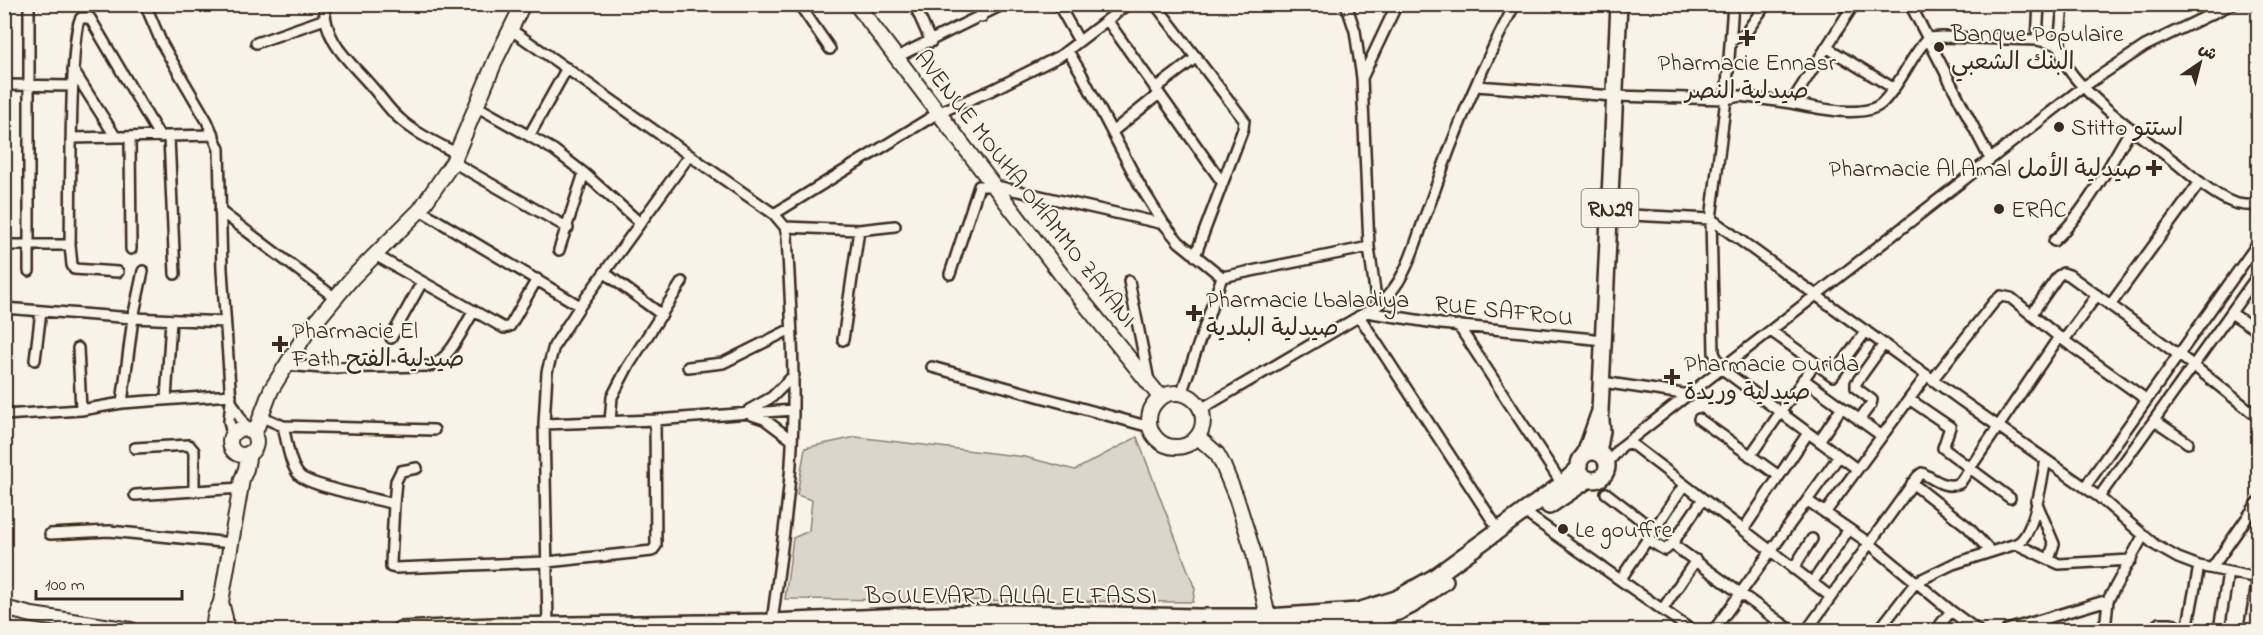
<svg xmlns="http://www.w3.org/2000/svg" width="2263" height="635" font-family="'Indie Flower','Playpen Sans Arabic',sans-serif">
<rect width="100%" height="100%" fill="#f7f3e8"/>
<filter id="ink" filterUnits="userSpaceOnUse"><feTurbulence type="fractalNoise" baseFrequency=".0167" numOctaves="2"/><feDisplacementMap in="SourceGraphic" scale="12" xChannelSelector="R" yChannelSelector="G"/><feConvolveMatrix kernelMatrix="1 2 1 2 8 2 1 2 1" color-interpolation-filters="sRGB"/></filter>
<g filter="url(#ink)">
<path fill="#dbd6cb" stroke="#8b8074" stroke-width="1.5" d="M856,437l169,20 50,13 62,-33 58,152 -2,13 -408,-3 8,-61 16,-7 3,-31 -15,-5 8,-47z"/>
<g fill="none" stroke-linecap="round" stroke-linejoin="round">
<g stroke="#3b2a1e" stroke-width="14">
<path id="street" d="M145,4l17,40 45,77 12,28 3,121 9,131 -2,20 3,14
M203,4l1,1
M324,4c1,40 24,55 48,83 9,10 17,23 28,32 15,14 37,24 56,34
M799,4l31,45
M914,4l17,38
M976,4l6,13
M1058,4l21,37
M1155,4l89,116 -1,9 -48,127
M1346,4l9,27 7,47
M1733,4l-7,95 -15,120 3,134 8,16 135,100
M1910,4l80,155
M2063,4c-1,18 -6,39 0,55 12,31 84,82 112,103 16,13 33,29 52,38 10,5 20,6 31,5
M1107,20l115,162
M510,29c88,61 175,124 264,185l11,13 2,9c4,76 9,152 4,228 -4,53 -12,105 -19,158
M1731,40l14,-6 21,-30
M2037,40l2,-36
M256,43l69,-24
M1826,47l67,41
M1068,51l12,20 59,113 25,40 15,18 43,35 147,-30
M897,57l107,-53
M73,70l42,66
M4,85l69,1
M1476,86l138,10 112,3 14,-3 51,7 63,-99
M1155,89l42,-32
M1791,103c22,4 73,17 91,0 19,-19 28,-46 46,-65l14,-1 95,3 23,5
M476,106l78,44 30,23 56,50
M1112,132l47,-38
M529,136l38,-68
M130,137l1,112
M169,137l6,137
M72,138l142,-3
M689,156l-109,150 -26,40 -7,26 -3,52 111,-4 138,-10
M453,162l115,66
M420,210l160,96
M220,211l114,86
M774,214l164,-101 54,-23 68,-34 68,-52
M1610,214l101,5 251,182 137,96 56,48 23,13 21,8 59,12
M785,227l74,3 36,-4
M2054,241c33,-31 54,-74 77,-112
M4,245h66
M559,250l25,-77
M375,255l129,73 6,-2 27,-47
M29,271v-267
M118,272l-44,-3 -2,-4 -2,-20c1,-30 -1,-216 11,-227h9l70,119
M605,273l57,42
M950,274l29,-88h17l168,38
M1129,281l20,100
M2111,304l89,-122
M1377,306l-8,-59 -7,-169 35,-74
M4,308l129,10 92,4
M1366,312l75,12 163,16
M2231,313l27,18
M2031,315l27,-39 5,-3 6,2 125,91 64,51
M1359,316l139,213
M1458,325l104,159
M1771,331l62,45 33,-45
M391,338l31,-56
M843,340l16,-110
M2064,340l33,-45
M78,348l3,62
M35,360l6,-49
M286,365l36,3 108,-2c21,-7 32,-37 44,-55
M688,367l35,-4 68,-34
M932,367l218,60
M1803,379l79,57
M1933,379l61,-77 7,-6 10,2 48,39 88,63
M1602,382l88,13
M1181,394l41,-117
M1909,399l41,28 -7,21 67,50
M166,400l5,-80
M231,401l16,29
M122,403l11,-85 10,-47
M1201,409l176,-103c27,-21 36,-55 47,-87 11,-28 20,-57 32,-86 17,-44 37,-87 59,-129
M749,410l23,-13 22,-22
M749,414l15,5 28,21
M4,415l77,-5 41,-7 109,-8
M260,416l23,10c4,15 6,37 16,49 9,11 78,24 95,29l-3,59v4l4,1 152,-6 105,-11 4,-5 -1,-126
M1699,419l80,57
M1859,420l12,-16 1,-4 -16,-12v-5l28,-39
M2154,420l34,23
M610,422l2,-25 15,-29 55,-86
M544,424l4,202
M283,426l151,4
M1819,441l23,-34
M1629,442l202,155
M135,448l54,-3 5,6v40
M1750,456l65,-93
M1607,464l14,-17 462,-360 62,-41 87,-42
M1912,483l56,44 22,24
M2085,487l173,-244
M1606,493l48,37
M135,495l106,-7
M2099,497l159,-222
M1703,499l-31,45 119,86
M1808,501l61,42 82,68 26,19
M2036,501l18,43 -5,16
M394,504l2,-23 5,-10 16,-3
M1825,513l102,-138
M1531,517l160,113
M1743,530l65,-97
M50,534l59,-3 123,12
M1648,540l17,10 7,-6
M2016,544l43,20 72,-4
M2212,568l46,-66
M1793,569l19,-30
M1620,580l64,-95
M1812,583l37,-54
M1662,610l34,-50
M1714,630l125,-174
M1807,630l111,-154 4,-3c12,6 24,17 38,10l99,-146
M1879,630l37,-48 37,-18 63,-20c19,-8 25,-63 30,-84
M1936,630l15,-19
M2007,630l101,-30
M2100,630l6,-10 2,-20 35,-64
M2152,630l7,-7h12l12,7
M2187,630l12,-64
M2219,630l9,-58
M2249,630l9,-52"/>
</g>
<g stroke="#3b2a1e" stroke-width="18">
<path id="secondary" d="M856,4l204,269 101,125
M1149 420a27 27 0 1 1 54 0a27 27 0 1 1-54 0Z
M230 442a13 13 0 1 1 26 0a13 13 0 1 1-26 0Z
M254,435l17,-45 36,-58 45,-54 68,-68 33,-48 43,-103 27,-55
M1198,437l19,17 5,9 14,34 18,57 14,63 4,10
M221,602l4,16 1,12
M4,608l28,7 99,15
M213,630l2,-14 6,-14 21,-123 4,-10 3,-16"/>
</g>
<g stroke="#3b2a1e" stroke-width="20">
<path id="primary" d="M1579 466a14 14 0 1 1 28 0a14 14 0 1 1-28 0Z
M1598,453l4,-22 -2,-20 19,-407
M1585,454l14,-40
M1549,506l40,-27
M1135,626l138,4 86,-7 39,-11 14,-7 33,-24
M400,630l93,-4 279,-4 132,-6 109,-3 185,4h70l90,-6 38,-12 37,-21 129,-94 17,-16
M862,630l249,-4"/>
</g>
<use href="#street" stroke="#f7f3e8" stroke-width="9"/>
<use href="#secondary" stroke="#f7f3e8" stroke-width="14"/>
<use href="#primary" stroke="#f7f3e8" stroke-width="15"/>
</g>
</g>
<g fill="#3b2a1e" stroke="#f7f3e8" stroke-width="2">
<path d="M1744 29h6v6h6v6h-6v6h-6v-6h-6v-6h6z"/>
<circle cx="1939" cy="47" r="6"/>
<circle cx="2059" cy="127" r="6"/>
<path d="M2151 159h6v6h6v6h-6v6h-6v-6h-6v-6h6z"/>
<circle cx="1999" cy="209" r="6"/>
<path d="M1191 304h6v6h6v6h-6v6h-6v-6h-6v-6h6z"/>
<path d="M277 335h6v6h6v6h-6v6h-6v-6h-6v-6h6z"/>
<path d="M1669 368h6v6h6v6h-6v6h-6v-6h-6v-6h6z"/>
<circle cx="1563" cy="529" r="6"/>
</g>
<g text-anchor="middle" stroke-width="4.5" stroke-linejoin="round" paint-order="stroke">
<rect fill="#f7f3e8" stroke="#73665b" stroke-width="1.5" x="1581.5" y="189" width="57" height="38" rx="4.5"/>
<g font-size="22" font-weight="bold" fill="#3b2a1e">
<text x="1610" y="216">RN29</text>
</g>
<g font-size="24" fill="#3b2a1e" stroke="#f7f3e8" text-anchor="start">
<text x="1951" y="41">Banque Populaire<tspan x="1951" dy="28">البنك الشعبي</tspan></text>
<text x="1747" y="70" text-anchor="middle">Pharmacie Ennasr<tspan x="1747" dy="28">صيدلية النصر</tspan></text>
<text x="2071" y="135">Stitto استتو</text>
<text x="2142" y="176" text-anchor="end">Pharmacie Al Amal صيدلية الأمل</text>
<text x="2011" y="217">ERAC</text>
<text x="1206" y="307">Pharmacie Lbaladiya<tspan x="1206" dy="28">صيدلية البلدية</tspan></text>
<text x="292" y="338">Pharmacie El<tspan x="292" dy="28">Fath صيدلية الفتح</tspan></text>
<text x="1684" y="371">Pharmacie Ourida<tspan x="1684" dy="28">صيدلية وريدة</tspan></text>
<text x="1575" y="537">Le gouffre</text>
</g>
<g font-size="24" fill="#3b2a1e" stroke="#f7f3e8">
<text transform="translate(1026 188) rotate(52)" y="8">AVENUE MOUHA OHAMMO ZAYANI</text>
<text transform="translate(1504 310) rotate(6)" y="8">RUE SAFROU</text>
<text x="1011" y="603">BOULEVARD ALLAL EL FASSI</text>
</g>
</g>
<rect width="2263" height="635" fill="none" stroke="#f7f3e8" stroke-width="24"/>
<rect x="12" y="12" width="2239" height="611" fill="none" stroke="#3b2a1e" stroke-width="2" filter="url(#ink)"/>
<g transform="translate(2200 63) rotate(35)" stroke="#f7f3e8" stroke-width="4.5" paint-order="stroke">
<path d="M0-4.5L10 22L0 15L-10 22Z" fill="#3b2a1e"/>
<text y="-9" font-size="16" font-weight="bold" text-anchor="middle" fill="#3b2a1e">ش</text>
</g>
<path d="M36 590v9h146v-9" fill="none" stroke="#3b2a1e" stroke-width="3"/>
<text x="45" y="590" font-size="18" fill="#3b2a1e" stroke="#f7f3e8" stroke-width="4.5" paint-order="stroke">100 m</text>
</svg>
